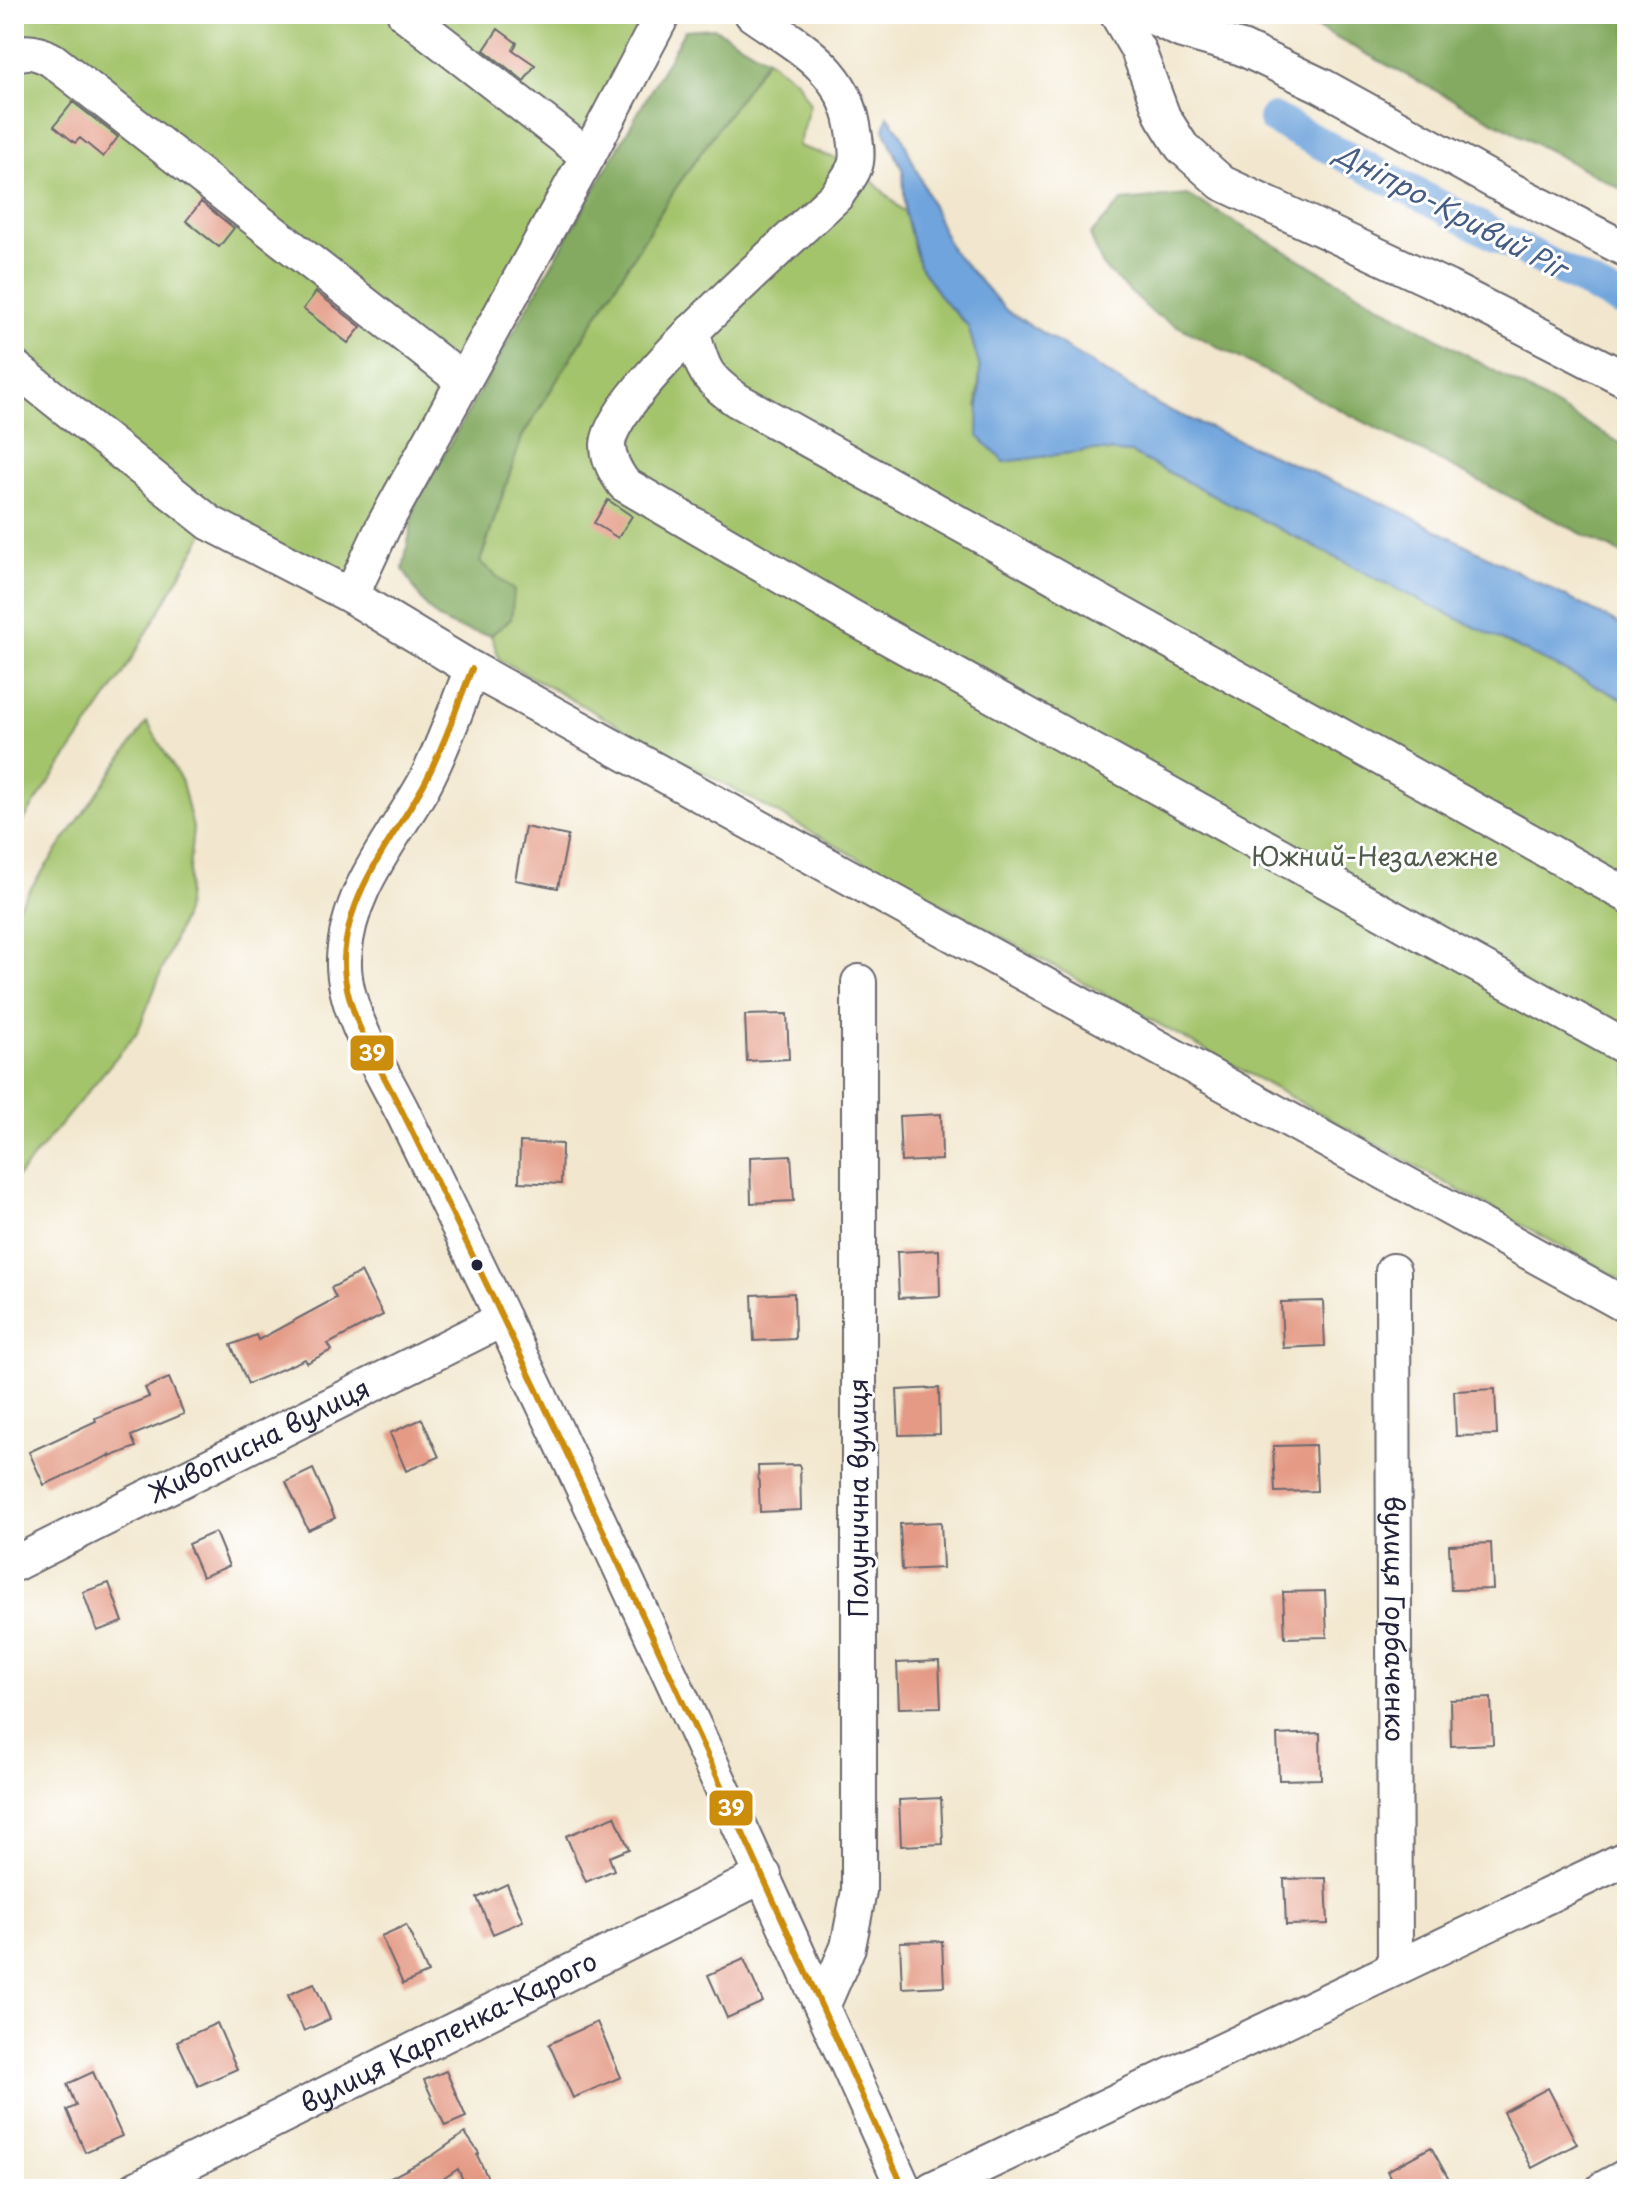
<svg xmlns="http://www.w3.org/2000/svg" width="1641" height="2203" font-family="'Playpen Sans',sans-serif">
<rect width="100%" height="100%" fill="#fff"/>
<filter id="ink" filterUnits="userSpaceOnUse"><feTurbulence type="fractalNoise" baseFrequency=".0125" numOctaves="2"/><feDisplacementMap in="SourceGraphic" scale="16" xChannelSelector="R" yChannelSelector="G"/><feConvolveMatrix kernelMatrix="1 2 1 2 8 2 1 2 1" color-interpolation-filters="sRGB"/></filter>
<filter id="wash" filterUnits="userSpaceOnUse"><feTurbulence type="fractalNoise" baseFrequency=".006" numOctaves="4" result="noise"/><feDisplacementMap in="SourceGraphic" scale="32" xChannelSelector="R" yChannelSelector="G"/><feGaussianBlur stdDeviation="1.8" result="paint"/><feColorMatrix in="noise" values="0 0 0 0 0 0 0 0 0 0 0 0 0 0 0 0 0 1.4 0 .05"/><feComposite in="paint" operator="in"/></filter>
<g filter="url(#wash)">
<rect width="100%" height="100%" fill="#f2e7ce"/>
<path fill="#a4c46c" stroke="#637354" stroke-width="2" d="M14,14h649l-289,560 3,13 8,16 -175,-80 -88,153 -108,158z
M767,59l30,22 13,23 -12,42 58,19 49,48 14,52 23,34 26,27 12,42 -3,37 27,57 88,-12 39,3 274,140 222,108v582l-1127,-623 -9,-25 20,-16 -31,-56 42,-126 153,-248z
M147,722l35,60 11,46 -8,84 -47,119 -124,150v-269z"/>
<path fill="#83aa60" stroke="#52664e" stroke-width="2" d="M1291,14h336v178z
M714,28l53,31 -92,130 -153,248 -42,125 34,29 -3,28 -20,16c-56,-9 -60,-18 -88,-66l12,-64 270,-475z
M1188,195l439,252v110l-473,-243 -51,-47 -13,-32 32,-34z"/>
<path fill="#6fa4dc" stroke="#48638c" stroke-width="2" d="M888,116l12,16 51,117 55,61 154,96 236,103 231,119v73l-222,-108 -274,-140 -39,-3 -88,12 -26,-26 2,-68 -12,-42 -26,-27 -23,-34 -14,-52 -2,-42 -19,-42z"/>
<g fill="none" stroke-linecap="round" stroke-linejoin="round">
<path stroke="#6fa4dc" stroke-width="32" d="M1274,119l353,185"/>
</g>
<g id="blocks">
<path fill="#e49a84" d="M498,29l19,14 -4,7 22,15 -11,16 -40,-31z
M73,102l45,35 -15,20 -23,-19 -5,5 -21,-17z
M201,202l33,26 -15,19 -33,-26z
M316,292l45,35 -13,16 -45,-34z
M608,500l24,16 -14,22 -24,-15z
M525,827l43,9 -10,52 -43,-8z
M787,1014l2,45 -42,2 -2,-46z
M941,1114l1,46 -41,2 -2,-46z
M520,1142l42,2 -1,40 -42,-2z
M791,1155l3,46 -43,2 -1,-46z
M939,1250l1,46 -41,2 -2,-46z
M361,1272l22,43 -55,29 4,6 -25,13 -2,-4 -57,25 -17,-39 25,-10 2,5 78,-42 -5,-10z
M794,1293l1,46 -41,2 -2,-46z
M1323,1301l2,45 -42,2 -2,-46z
M169,1378l15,36 -53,22 5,11 -26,10v-2l-66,30 -15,-33 67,-31 -1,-3 54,-21 -4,-9z
M939,1388l1,46 -41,1 -2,-45z
M1495,1389l2,46 -41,1 -2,-45z
M422,1419l17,38 -33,14 -16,-38z
M1315,1445l2,46 -42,1 -2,-46z
M800,1465l1,45 -41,2 -2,-46z
M313,1469l22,49 -27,12 -22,-48z
M941,1522l2,46 -41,2 -2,-46z
M215,1532l14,34 -27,11 -14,-33z
M1491,1543l2,46 -42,1 -2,-45z
M109,1583l14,39 -26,9 -14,-39z
M1325,1591l2,46 -42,1 -2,-46z
M939,1661l2,46 -42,1 -2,-45z
M1491,1698l2,46 -42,2 -1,-46z
M1320,1733l1,46 -42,1 -2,-45z
M941,1798l2,46 -42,2 -2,-46z
M615,1816l14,33 -20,8 5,13 -28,12 -20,-46z
M1326,1878l2,46 -42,1 -2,-46z
M507,1884l16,37 -30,13 -16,-36z
M406,1925l22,48 -25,11 -22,-48z
M942,1941l2,45 -42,2 -2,-46z
M744,1959l19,43 -36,16 -19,-43z
M314,1983l16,36 -26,12 -16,-36z
M597,2022l24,55 -48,21 -24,-54z
M217,2023l20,46 -39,17 -21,-45z
M446,2071l20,46 -21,9 -21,-46z
M93,2072l29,64 -37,16 -18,-42 9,-4 -9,-22z
M1548,2088l29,56 -45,24 -29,-56z
M465,2133l14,20 -2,2 16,34h-26l-9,-20 -18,12 -1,-1 -18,9h-51l62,-33z
M1431,2147l23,42h-58l-9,-18z"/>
</g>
</g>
<g filter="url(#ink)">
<use href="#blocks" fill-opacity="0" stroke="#6b676e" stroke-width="2"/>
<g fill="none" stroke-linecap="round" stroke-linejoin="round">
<g stroke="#6b676e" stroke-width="38">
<g id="minor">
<path d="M405,14l183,142"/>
<path d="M752,14c44,31 91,54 101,111 2,12 5,26 3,37 -2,11 -13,23 -19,33 -43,42 -227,199 -229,250 0,14 8,28 16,39l222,130 781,434"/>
<path d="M1117,14l21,36 25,67 19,30 40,36 226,105 179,92"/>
<path d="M1146,14l36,17 60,17 80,38 183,101 122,63"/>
<path d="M14,55c14,-6 26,-2 38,5l410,320"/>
<path d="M692,331c11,38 12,46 45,69l890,495"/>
<path d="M14,367l196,156 141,73 121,73 1155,637"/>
<path d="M351,596l33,-71 204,-369 75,-142"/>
<path d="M472,669c-16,39 -29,80 -49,117 -32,56 -76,106 -79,173 -2,50 38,112 60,156 33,68 67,136 99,204 138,288 270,579 401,870"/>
<path id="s1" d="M1393,1271l2,697"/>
<path id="s2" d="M14,1564l489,-245"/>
<path d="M822,2007l26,-60 11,-56v-909"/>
<path id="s3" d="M136,2189l628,-314"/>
<path d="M932,2189l695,-331"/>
<path d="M1603,2189l24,-13"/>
</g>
</g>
<use href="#minor" stroke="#fff" stroke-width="34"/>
<g stroke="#fff" stroke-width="12">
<path id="bus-1" d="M472,669c-16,39 -29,80 -49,117 -32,56 -76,106 -79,173 -2,50 38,112 60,156 33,68 67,136 99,204 138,288 270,579 401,870"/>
</g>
<use href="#bus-1" stroke="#cc8c0c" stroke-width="6"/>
</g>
</g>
<circle fill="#22223b" stroke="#fff" stroke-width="3" cx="477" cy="1265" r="7"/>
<g text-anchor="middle" stroke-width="6" stroke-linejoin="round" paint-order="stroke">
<g font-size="26" fill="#505b4c" stroke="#fff">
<text x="1375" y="866">Южний-Незалежне</text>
</g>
<g font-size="26" fill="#22223b" stroke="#fff">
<text dy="9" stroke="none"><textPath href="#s2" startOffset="274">Живописна вулиця</textPath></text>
<text transform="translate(859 1498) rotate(-90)" y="9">Полунична вулиця</text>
<text dy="9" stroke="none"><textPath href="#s1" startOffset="348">вулиця Горбаченко</textPath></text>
<text dy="9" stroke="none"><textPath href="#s3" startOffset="350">вулиця Карпенка-Карого</textPath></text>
</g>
<g font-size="28" font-style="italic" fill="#455c83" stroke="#fff">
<text transform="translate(1451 211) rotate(28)" y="10">Дніпро-Кривий Ріг</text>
</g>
</g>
<g stroke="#fff" stroke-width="3">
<rect x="349" y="1034" width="46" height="38" rx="8" fill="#cc8c0c"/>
<rect x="708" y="1789" width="46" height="38" rx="8" fill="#cc8c0c"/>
</g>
<g font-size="22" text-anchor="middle" font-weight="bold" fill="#fff">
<text x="372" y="1061">39</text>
<text x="731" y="1816">39</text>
</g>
<rect width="1641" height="2203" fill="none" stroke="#fff" stroke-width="48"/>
</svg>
